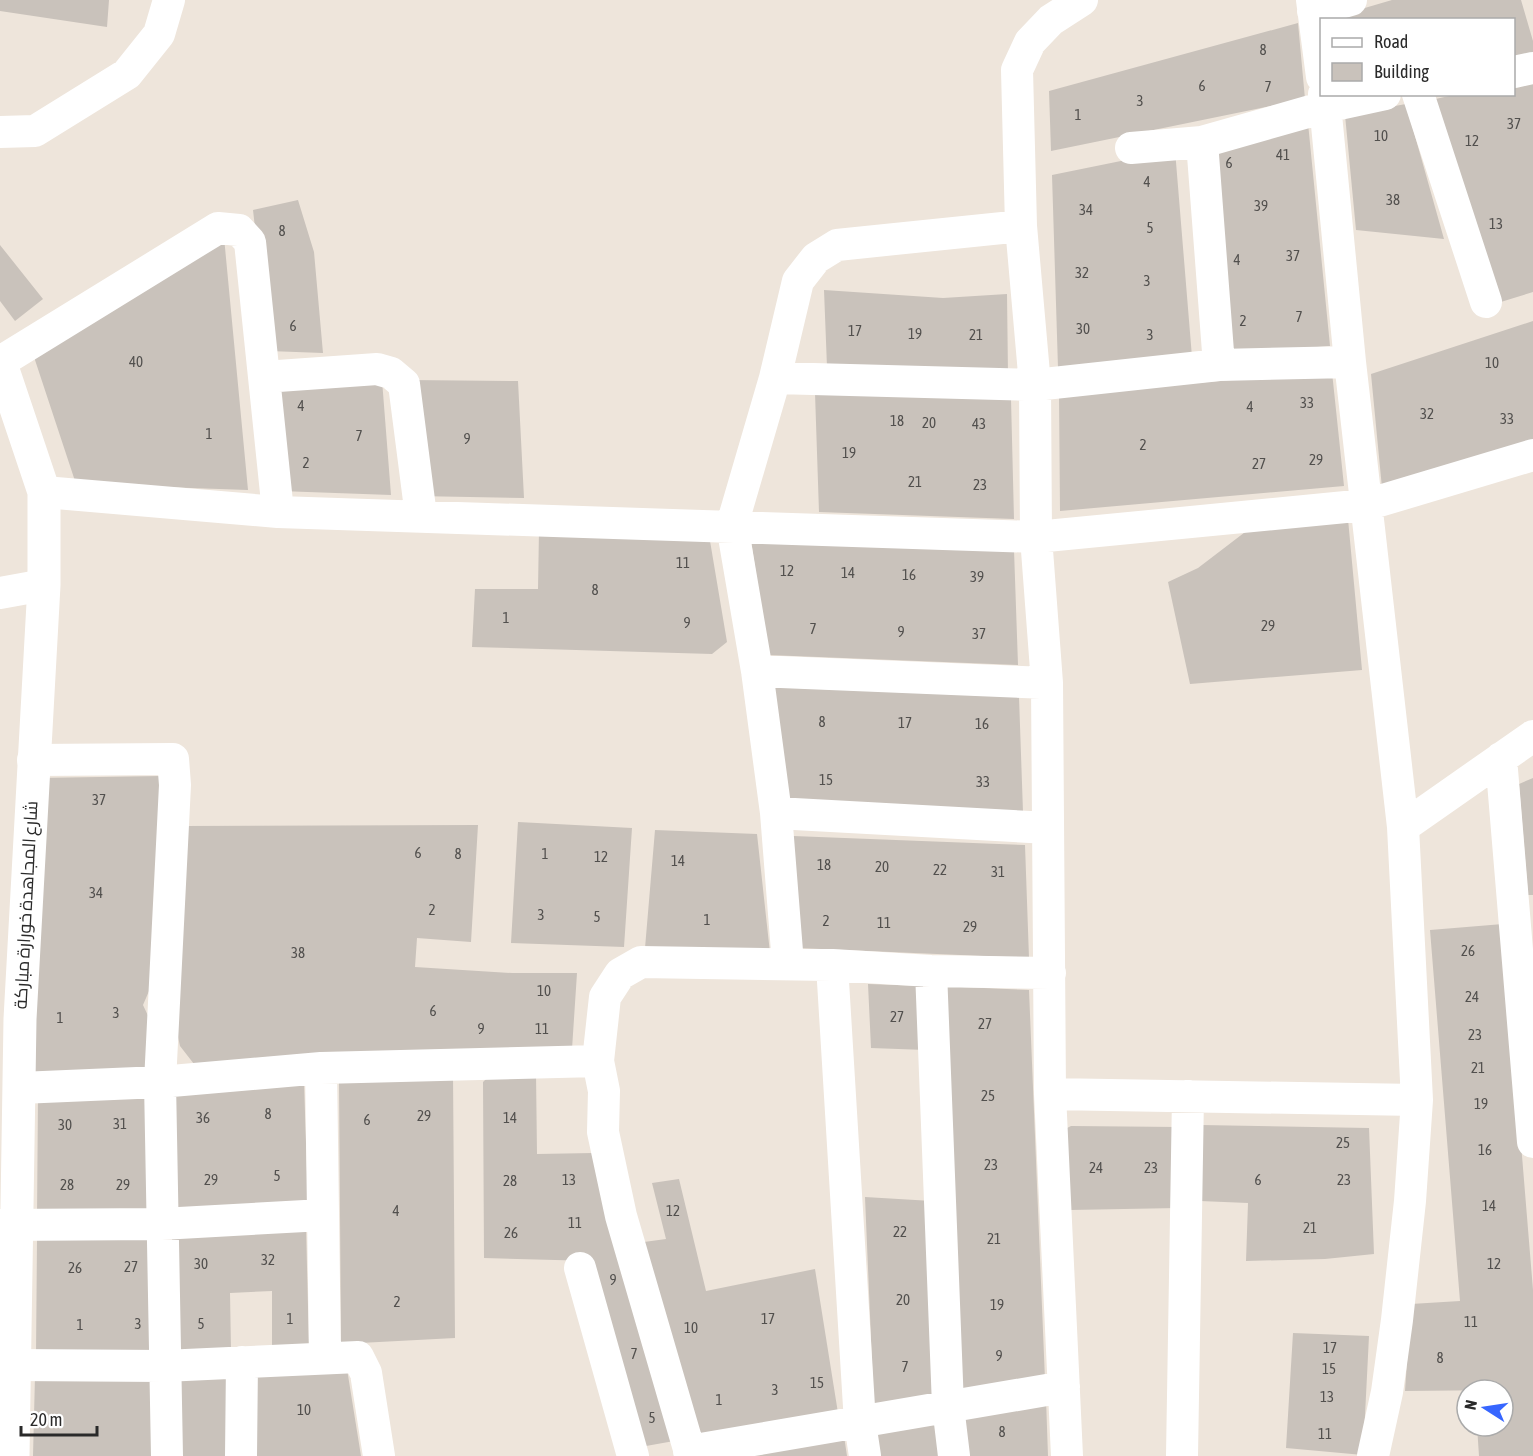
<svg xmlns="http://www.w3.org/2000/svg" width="1533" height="1456" font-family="'Asap Condensed',Cairo,sans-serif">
<rect width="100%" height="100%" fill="#eee5db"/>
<path fill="#c9c2bb" d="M0,0h109l-2,27 -107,-16z
M1392,0h129l12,41v15l-19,3v-39h-179l-1,-3z
M1298,23l7,76 -254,52 -2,-60z
M1533,80v212l-42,13 -60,-205 27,-6h56v-10z
M1406,104l38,135 -88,-9 -11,-115z
M1308,123l22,223 -113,9 -17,-210z
M1175,150l17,207 -134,11 -6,-193z
M298,200l16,52 9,101 -54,-2 -16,-141z
M224,237l24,253 -172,-6 -41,-124 1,-18z
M0,245l43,54 -28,22 -15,-20z
M824,290l119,8 64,-4 1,81 -181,-8z
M1533,321v120l-151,47 -11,-114z
M1332,372l12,114 -284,25 -1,-117z
M270,379l112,1 9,115 -111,-4z
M408,380l110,1 6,117 -108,-2z
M815,393l196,6 3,120 -195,-7z
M1348,519l14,151 -172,14 -22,-102 30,-14 55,-42z
M539,530l170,5 18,107 -15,12 -240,-7 3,-58h63z
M751,540l263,10 4,115 -250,-10z
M773,687l246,10 4,115 -234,-9z
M161,776l-9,208 -9,21 7,15 -2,48 -113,4 3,-294z
M1533,778v117h-5l-9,-111z
M518,822l114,6 -8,119 -113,-4z
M478,825l-7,117 -54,-4 -2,29 97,6h65l-5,76 -378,15 -14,-18 -4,-18 8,-202z
M655,830l102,4 13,119 -125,-5z
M793,836l232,9 4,113 -231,-10z
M1503,924l30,366v166h-54l-2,-30h26v-36l-98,1 6,-87 49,-3 -30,-371z
M868,984l55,2 3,64 -55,-2z
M938,986l91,4 16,390 -90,15z
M492,1073h44l1,81 56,-1 81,288 -28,5 -53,-185 -109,-3 -1,-176z
M453,1074l2,264 -114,6 -2,-263z
M304,1082l4,123 -134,9 -1,-126z
M147,1093l2,122 -112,2 1,-121z
M1201,1125l168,3 5,126 -49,5 -79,2 2,-58 -48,-2z
M1071,1126l107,1v81l-108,2 -3,-82z
M679,1179l27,112 109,-22 23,144 -127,23 -16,-4 -51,-190 22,-3 -14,-56z
M865,1197l67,4 8,197 -66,12z
M306,1226l3,121 -37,2v-58l-42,2 1,58 -59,2v-118z
M149,1238l3,116 -116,1 1,-115z
M1293,1333l76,3 -6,119 -77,-7z
M347,1369l14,87h-104l-4,-82z
M151,1375l2,81h-120l2,-80z
M186,1375h46l-5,81h-49l-2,-69z
M1046,1399l2,57h-88l-4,-39z
M942,1420l4,36h-68l-3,-25z
M844,1436l3,20h-113z"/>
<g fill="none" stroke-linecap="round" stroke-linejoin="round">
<path stroke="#fff" stroke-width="32" d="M1312,0l10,77
M1313,11l38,-11
M1514,72l19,-4
M1324,94l26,268 53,465 14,273 -7,101 -13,119 -10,72 -14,64
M1418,94l68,208
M0,132l35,-1 92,-57 32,-40 10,-34
M1202,142l17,223
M1131,148l71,-6 123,-35 60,-13
M1021,226l-184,19 -21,13 -18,23 -23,97 -43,147 25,146 19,142 272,15
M0,362l218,-134 21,2 11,12 28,270
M264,377l113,-8 14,4 13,11 17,132
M775,378l260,7 184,-20 131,-3
M44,492l234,20 758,25 330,-32 167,-50
M0,593l44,-8
M757,671l290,12
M1501,758l32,384
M33,760l140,-1 2,26 -15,297 7,374
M776,813l12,151
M1403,827l130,-91
M931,971l17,435 6,50
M598,1061l7,-64 15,-23 21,-12 191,3
M321,1068l4,289
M20,1088l140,-6 161,-14 277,-7 6,30 -1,41 18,84 70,240
M1050,1094l367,6
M0,1225l161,-1 162,-9
M580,1268l53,188
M14,1365l150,1 194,-9 8,16 13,83
M689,1451l375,-64
M241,1456l1,-94
M865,1456l-5,-33 -28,-458 99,6 119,2
M1067,1456l-17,-362 -3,-411 -11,-146 -1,-152 -14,-159 -4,-156 13,-28 21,-22 31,-20
M1182,1456l6,-360"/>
<path stroke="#fff" stroke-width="33" d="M0,361l44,131v93l-24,434 -7,437"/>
</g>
<g text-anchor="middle" stroke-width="4.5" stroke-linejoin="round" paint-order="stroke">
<g font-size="15" fill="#52504e">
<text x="1263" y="55">8</text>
<text x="1202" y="91">6</text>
<text x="1268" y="92">7</text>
<text x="1140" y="106">3</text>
<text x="1078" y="120">1</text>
<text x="1514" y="129">37</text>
<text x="1381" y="141">10</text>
<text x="1472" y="146">12</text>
<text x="1283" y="160">41</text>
<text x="1229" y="168">6</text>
<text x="1147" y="187">4</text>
<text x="1393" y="205">38</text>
<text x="1261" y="211">39</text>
<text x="1086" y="215">34</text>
<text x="1496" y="229">13</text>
<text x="1150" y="233">5</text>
<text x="282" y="236">8</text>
<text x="1293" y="261">37</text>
<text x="1237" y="265">4</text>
<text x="1082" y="278">32</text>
<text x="1147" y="286">3</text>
<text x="1299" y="322">7</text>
<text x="1243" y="326">2</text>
<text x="293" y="331">6</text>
<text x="1083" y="334">30</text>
<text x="855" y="336">17</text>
<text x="915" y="339">19</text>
<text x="976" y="340">21</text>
<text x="1150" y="340">3</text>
<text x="136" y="367">40</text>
<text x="1492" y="368">10</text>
<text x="1307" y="408">33</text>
<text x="301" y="411">4</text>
<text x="1250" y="412">4</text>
<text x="1427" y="419">32</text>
<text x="1507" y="424">33</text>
<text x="897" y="426">18</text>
<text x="929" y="428">20</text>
<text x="979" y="429">43</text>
<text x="209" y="439">1</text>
<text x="359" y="441">7</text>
<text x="467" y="444">9</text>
<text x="1143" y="450">2</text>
<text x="849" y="458">19</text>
<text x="1316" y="465">29</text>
<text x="306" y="468">2</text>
<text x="1259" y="469">27</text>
<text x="915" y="487">21</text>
<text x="980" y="490">23</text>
<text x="683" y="568">11</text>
<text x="787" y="576">12</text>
<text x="848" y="578">14</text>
<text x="909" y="580">16</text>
<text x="977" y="582">39</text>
<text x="595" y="595">8</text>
<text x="506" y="623">1</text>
<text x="687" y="628">9</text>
<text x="1268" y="631">29</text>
<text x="813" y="634">7</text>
<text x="901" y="637">9</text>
<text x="979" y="639">37</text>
<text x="822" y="727">8</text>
<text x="905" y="728">17</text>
<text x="982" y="729">16</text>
<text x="826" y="785">15</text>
<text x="983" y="787">33</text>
<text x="99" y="805">37</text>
<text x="418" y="858">6</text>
<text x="458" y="859">8</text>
<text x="545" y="859">1</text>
<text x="601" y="862">12</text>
<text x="678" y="866">14</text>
<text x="824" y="870">18</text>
<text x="882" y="872">20</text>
<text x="940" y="875">22</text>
<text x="998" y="877">31</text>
<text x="96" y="898">34</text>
<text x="432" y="915">2</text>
<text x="541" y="920">3</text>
<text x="597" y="922">5</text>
<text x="707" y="925">1</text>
<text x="826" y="926">2</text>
<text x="884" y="928">11</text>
<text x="970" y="932">29</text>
<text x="1468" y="956">26</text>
<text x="298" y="958">38</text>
<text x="544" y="996">10</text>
<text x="1472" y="1002">24</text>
<text x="433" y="1016">6</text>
<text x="116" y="1018">3</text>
<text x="897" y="1022">27</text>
<text x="60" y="1023">1</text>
<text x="985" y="1029">27</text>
<text x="481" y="1034">9</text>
<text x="542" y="1034">11</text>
<text x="1475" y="1040">23</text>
<text x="1478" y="1073">21</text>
<text x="988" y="1101">25</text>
<text x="1481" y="1109">19</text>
<text x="268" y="1119">8</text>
<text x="424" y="1121">29</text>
<text x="203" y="1123">36</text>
<text x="510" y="1123">14</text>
<text x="367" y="1125">6</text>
<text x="120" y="1129">31</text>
<text x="65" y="1130">30</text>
<text x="1343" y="1148">25</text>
<text x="1485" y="1155">16</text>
<text x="991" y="1170">23</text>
<text x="1096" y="1173">24</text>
<text x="1151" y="1173">23</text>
<text x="277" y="1181">5</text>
<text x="211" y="1185">29</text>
<text x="569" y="1185">13</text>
<text x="1258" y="1185">6</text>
<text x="1344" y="1185">23</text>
<text x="510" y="1186">28</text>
<text x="67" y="1190">28</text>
<text x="123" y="1190">29</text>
<text x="1489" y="1211">14</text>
<text x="396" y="1216">4</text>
<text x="673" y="1216">12</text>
<text x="575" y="1228">11</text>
<text x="1310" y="1233">21</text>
<text x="900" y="1237">22</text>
<text x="511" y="1238">26</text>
<text x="994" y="1244">21</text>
<text x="268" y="1265">32</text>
<text x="201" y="1269">30</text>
<text x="1494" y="1269">12</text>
<text x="131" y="1272">27</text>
<text x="75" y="1273">26</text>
<text x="613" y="1285">9</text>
<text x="903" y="1305">20</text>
<text x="397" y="1307">2</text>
<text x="997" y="1310">19</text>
<text x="290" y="1324">1</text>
<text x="768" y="1324">17</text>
<text x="1471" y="1327">11</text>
<text x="138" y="1329">3</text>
<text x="201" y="1329">5</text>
<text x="80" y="1330">1</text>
<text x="691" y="1333">10</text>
<text x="1330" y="1353">17</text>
<text x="634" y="1359">7</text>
<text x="999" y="1361">9</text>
<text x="1440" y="1363">8</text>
<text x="905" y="1372">7</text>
<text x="1329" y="1374">15</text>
<text x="817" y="1388">15</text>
<text x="775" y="1395">3</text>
<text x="1327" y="1402">13</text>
<text x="719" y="1405">1</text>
<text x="304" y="1415">10</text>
<text x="652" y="1423">5</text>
<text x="1002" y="1437">8</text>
<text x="1325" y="1439">11</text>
</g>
<g font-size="18" fill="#2a2a2a" stroke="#fff">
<text transform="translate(26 905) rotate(-87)" y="6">شارع المجاهدة خورارة مباركة</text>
</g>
</g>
<rect x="1320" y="18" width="195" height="78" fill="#ffffff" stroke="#aaaaaa" stroke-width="1.5"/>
<rect x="1332" y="38" width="30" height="9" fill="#ffffff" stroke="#aaaaaa" stroke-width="1.5"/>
<text x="1374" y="48" font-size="18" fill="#2a2a2a">Road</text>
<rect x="1332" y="63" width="30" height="18" fill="#c9c2bb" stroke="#aaaaaa" stroke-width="1.5"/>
<text x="1374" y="78" font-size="18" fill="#2a2a2a">Building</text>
<g transform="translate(1485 1408) rotate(282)"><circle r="28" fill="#ffffff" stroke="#aaaaaa" stroke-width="1.5"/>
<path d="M0-4.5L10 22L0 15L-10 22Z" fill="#3766ff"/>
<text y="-9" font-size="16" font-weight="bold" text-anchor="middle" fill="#2a2a2a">N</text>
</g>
<path d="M21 1426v9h76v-9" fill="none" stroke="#2a2a2a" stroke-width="3"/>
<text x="30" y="1426" font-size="18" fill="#2a2a2a" stroke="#ffffff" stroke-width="4.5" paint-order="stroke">20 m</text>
</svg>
